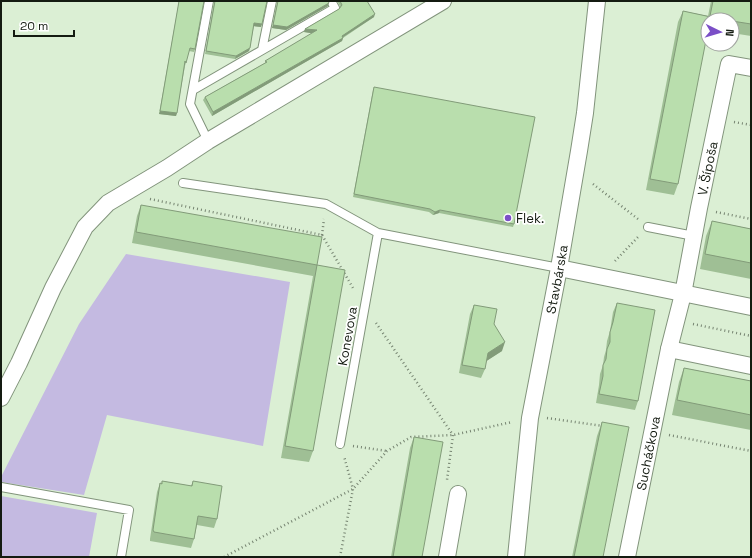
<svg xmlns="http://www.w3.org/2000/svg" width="752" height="558" font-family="'Space Grotesk',sans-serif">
<rect width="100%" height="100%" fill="#dbefd4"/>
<path fill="#c4bae1" d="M126,254l164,28 -27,164 -156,-31 -23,80 -83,-13v-5l78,-153z
M1,496l96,17 -8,44h-88z"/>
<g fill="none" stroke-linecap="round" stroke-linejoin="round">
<g stroke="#82947c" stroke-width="10">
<path id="lane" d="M262,50l10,-49
M193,90l142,-82 -4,-7
M208,141l-18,-37 19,-103
M183,183l143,21 52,29 181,35
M648,227l46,9
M340,444l38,-211
M1,487l128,23 -8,47"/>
</g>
<g stroke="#82947c" stroke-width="18">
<g id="street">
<path d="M559,268l192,39"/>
<path d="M669,349l82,17"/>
<path d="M1,398l18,-35 34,-75 32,-61 23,-24 59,-35 41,-27 235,-140"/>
<path d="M447,557l11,-63"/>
<path id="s1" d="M516,557l14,-139 29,-150 20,-117 6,-38 12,-112"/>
<path id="s2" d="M627,557l42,-208 14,-55 16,-86 30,-144 22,4"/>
</g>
</g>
<path stroke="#768471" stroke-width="2.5" stroke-dasharray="1 3" stroke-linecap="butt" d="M734,122l17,3
M593,184l45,35
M150,199l172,36 31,53
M716,212l35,7
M322,235l2,-16
M615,261l24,-25
M376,323l77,112 -6,45
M693,324l58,12
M547,418l56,8
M669,435l82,16
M353,446l34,5
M224,557l129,-68 34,-38 24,-14 42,-2 59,-13
M340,557l13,-68 -9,-33"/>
<use href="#lane" stroke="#fff" stroke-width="8"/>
<use href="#street" stroke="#fff" stroke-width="16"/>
</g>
<path fill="#9fbf95" d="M179,1h25l-9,48 -1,3 -5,-1 -4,15 -9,50 -17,-2z
M214,1h53l-6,26 -7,-1 -5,25 -14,8 -30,-5z
M277,1h51v5l-42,24 -14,-2z
M337,1h30l7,16 -31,21 -1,3 -130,75 -9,-16 2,-3 60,-34v-2l48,-28 -9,-1 1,-3 34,-20 1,-1v-2z
M711,1h40v35l-19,-3v-13h-24l-30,164 -4,11 -28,-5 32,-168 5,-11 25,5z
M374,87l140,137 -1,3 -74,-14 -6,2 -4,-3 -76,-15 20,-107z
M141,205l176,60 -4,186 -4,11 -28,-4 32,-182 -181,-33 5,-27z
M712,221l39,8v50l-51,-10 6,-33z
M617,303l21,98 -3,9 -39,-7 3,-18 1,-11 3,-9 1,-8 2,-7 1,-9 3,-10 3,-19z
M474,305l20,19 8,27 -16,10 -1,8 -4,9 -22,-5 11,-59z
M684,368l67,13v49l-79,-15 7,-33z
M602,422l1,135h-31l25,-121z
M414,437l8,120h-31l19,-109z
M162,481l29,5 2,-5 24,38 -3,9 -17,-3 -3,14 -3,9 -41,-7v-2l7,-47 3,-9 1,1z"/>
<path fill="#829b79" d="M329,3l-1,3 -42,24 -14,-2 1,-3z
M375,14l-1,3 -34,22 2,-3z
M254,23l8,1 -1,3 -8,-1z
M305,29l12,1 -1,4 -12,-2z
M343,38l-1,3 -130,75 1,-4z
M250,48l-1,3 -14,8 1,-3z
M160,111l17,2 -1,3 -17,-2z
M440,210l-1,3 -6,2 2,-3z
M505,342l-3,9 -17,11 3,-9z"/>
<path fill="#b9dead" stroke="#829b79" d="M179,1h25l-9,48 -5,-1 -4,15 -1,-2 -8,52 -17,-2z
M215,1h52l-5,23 -8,-1 -4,25 -14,8 -30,-5z
M278,1h50l1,2 -42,24 -14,-2z
M340,1h27l8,13 -33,22 1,2 -130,74 -8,-15 62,-35 -2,-1 52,-31 -12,-1 34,-20 3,-4z
M713,1h38v23l-19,-3v-1h-3l-19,-4z
M683,11l28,6 -1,3h-2v10l-30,154 -28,-5z
M374,87l161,30 -21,107 -74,-14 -5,2 -5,-3 -76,-15z
M141,205l181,32 -5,28 -181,-33z
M712,221l39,8v34l-46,-9z
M317,265l28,5 -32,181 -28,-5z
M617,303l38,7 -17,91 -39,-7 4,-18v-11l3,-6 1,-10 3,-7v-10l3,-10z
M474,305l23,4 -3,15 11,18 -17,11 -3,16 -23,-4z
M684,368l67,13v34l-74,-15z
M602,422l27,5 -26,130h-29z
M414,437l29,5 -21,115h-29z
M162,481l30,5 1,-5 29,5 -5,33 -19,-3 -4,23 -40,-7 -1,-2 7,-47 2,1z"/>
<circle fill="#7b4fc7" stroke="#fff" stroke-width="1.5" cx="508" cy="218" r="4"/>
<g text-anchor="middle" stroke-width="3.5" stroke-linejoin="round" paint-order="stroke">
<g font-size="13" fill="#141b11" stroke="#fff">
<text dy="5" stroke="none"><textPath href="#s2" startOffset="397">V. Šípoša</textPath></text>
<text dy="5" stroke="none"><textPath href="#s1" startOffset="281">Stavbárska</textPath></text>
<text transform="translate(347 336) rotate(-80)" y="5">Konevova</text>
<text dy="5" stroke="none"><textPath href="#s2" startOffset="106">Sucháčkova</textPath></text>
</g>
<g font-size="13" fill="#141b11" stroke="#fff" text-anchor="start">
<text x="516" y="223">Flek.</text>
</g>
</g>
<rect width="752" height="558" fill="none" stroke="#141b11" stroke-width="4"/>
<g transform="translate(720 32) rotate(95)"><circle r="19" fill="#ffffff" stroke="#a1a4a0"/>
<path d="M0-3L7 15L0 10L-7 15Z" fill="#7b4fc7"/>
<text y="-6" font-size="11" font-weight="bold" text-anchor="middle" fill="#141b11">N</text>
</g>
<path d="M14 30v6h60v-6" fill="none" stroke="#141b11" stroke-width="2"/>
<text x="20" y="30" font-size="12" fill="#141b11" stroke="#ffffff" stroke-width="3" paint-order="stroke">20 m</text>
</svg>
